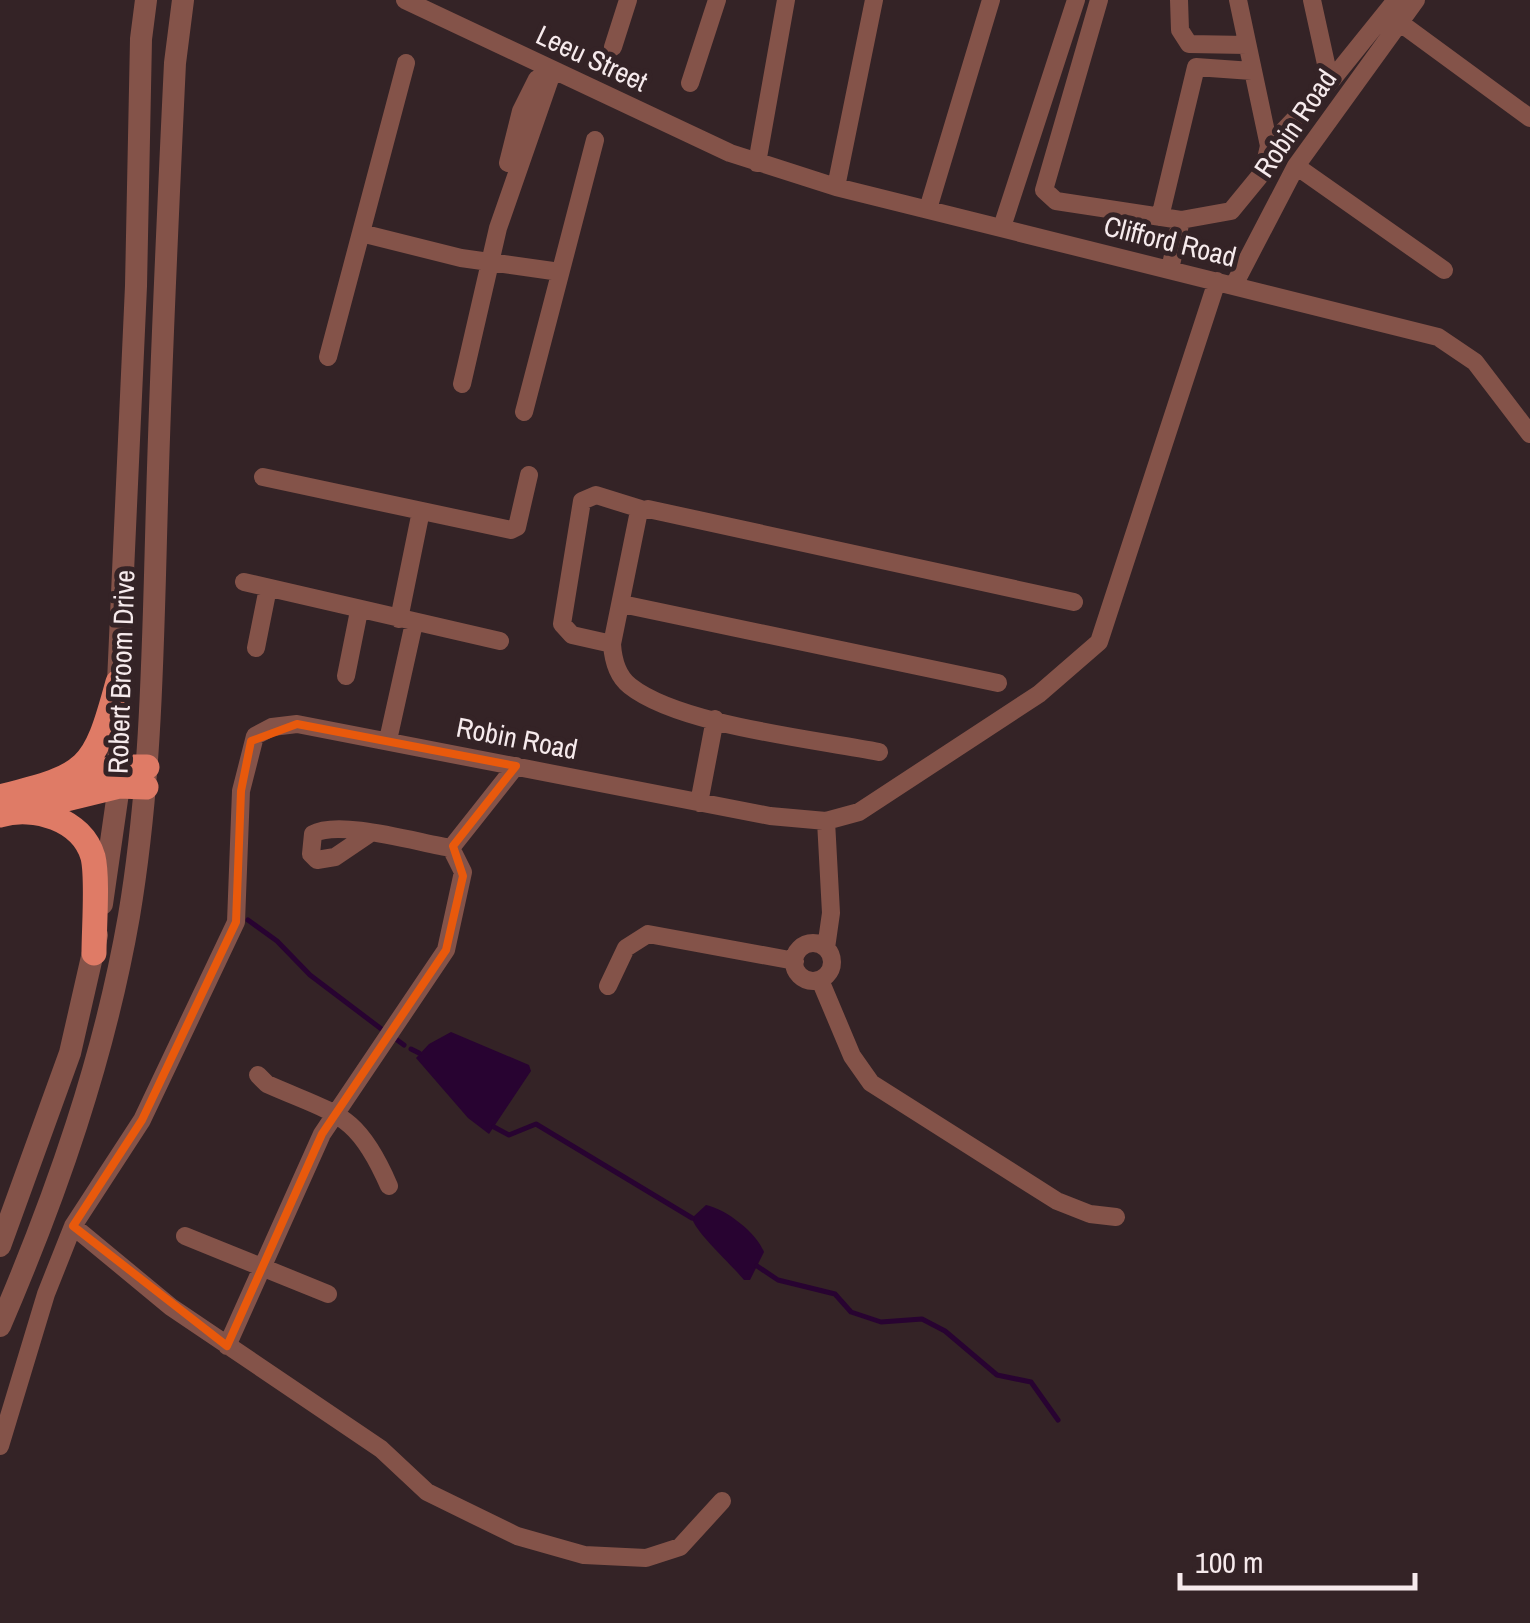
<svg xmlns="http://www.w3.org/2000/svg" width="1530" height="1623" font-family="'Archivo Narrow',sans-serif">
<rect width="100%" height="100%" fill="#342326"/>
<path fill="#280331" d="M451,1032l78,33 2,6 -42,63 -21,-16 -52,-60 13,-14z
M706,1205c20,4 51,28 58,47l-14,28h-6c-12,-15 -49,-48 -52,-62z"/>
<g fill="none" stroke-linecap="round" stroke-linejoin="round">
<path stroke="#280331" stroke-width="5" d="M248,920l29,21 33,34 74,56
M393,1037l11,8
M411,1049l8,4
M494,1127l15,8 27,-11 156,94
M757,1266l21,14 57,14 16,18 30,10 41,-3 23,12 52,44 34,7 27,38"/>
<path stroke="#845349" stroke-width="18" d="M405,0l325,153 106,34 602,150 37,25 55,72
M1099,0l-55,190 12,11 125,19
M1179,0l1,30 9,14 58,1
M1312,0l18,82
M1399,22l131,96
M613,47l15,-47
M690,83l27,-83
M1269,146l61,-64 66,-82
M508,163l13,-52 16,-32
M757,163l29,-163
M1296,166l148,104
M836,187l38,-187
M928,209l63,-209
M1160,217l36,-150 56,4
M1002,227l74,-227
M361,233l100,25 99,14
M1170,269l11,-49 50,-9 32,-39 6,-26 -31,-146
M1234,285l62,-119 120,-166
M328,357l78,-294
M462,384l36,-156 55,-158
M524,412l71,-272
M263,477l248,53 6,-3 12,-52
M244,582l256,59
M622,604l376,79
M399,619l22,-108
M612,644l-40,-9 -10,-11 20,-123 14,-6 45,14
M256,648l12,-60
M346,676l13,-65
M388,740l26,-117
M879,752c-65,-13 -200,-27 -249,-66 -13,-10 -17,-27 -18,-42l27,-133 9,-2 426,93
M699,803l16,-84
M451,848l65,-82
M794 962a19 19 0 1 1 38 0a19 19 0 1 1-38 0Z
M826,948l5,-35 -5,-92
M820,980l32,76 19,27 186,118 33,13 26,3
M608,986l18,-38 22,-14 147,27
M258,1075l9,9c70,31 90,28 122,102
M73,1226l98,81 210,142 46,43 90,44 67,19 62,3 34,-11 42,-46
M185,1236l143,58
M227,1346l95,-212 124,-184 17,-78 -12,-24c-32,-5 -112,-29 -138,-14l-2,20 6,6 18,-3 34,-23
M0,1446l46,-152 27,-68 69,-106 94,-198 5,-131 14,-55 17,-9 25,-3 473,92 56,5 33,-9 180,-118 60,-52 118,-361"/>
<path stroke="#845349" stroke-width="22" d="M102,904l17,-118 -1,-104 18,-396 5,-247 5,-39
M0,1246l70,-193 27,-118
M0,1326c57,-133 104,-267 129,-410 23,-137 24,-276 28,-414 4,-147 11,-293 18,-439l8,-63"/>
<path stroke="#df7b66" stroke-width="25" d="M73,777l47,-10h27
M0,797c88,-22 94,-26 118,-115
M29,808l90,-22 27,1
M0,815c34,-10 82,4 93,42 5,21 1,71 1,96"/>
</g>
<path fill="none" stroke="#e8590c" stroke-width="8" stroke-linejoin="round" d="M297,724l219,42 -63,80 10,30 -17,74 -124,184 -95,212 -154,-120 69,-106 94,-198 5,-131 10,-50z"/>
<g text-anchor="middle" stroke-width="10" stroke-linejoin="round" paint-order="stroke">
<g font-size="28" fill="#f6eaec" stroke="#342326">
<text transform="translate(592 58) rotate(25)" y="10">Leeu Street</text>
<text transform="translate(1295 123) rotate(-56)" y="10">Robin Road</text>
<text transform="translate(1170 241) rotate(14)" y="10">Clifford Road</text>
<text transform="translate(121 672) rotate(-88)" y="10">Robert Broom Drive</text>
<text transform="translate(517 738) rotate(11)" y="10">Robin Road</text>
</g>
</g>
<path d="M1180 1573v15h235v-15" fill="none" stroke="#f6eaec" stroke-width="5"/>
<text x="1195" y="1573" font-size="30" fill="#f6eaec" stroke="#342326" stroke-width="8" paint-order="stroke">100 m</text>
</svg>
